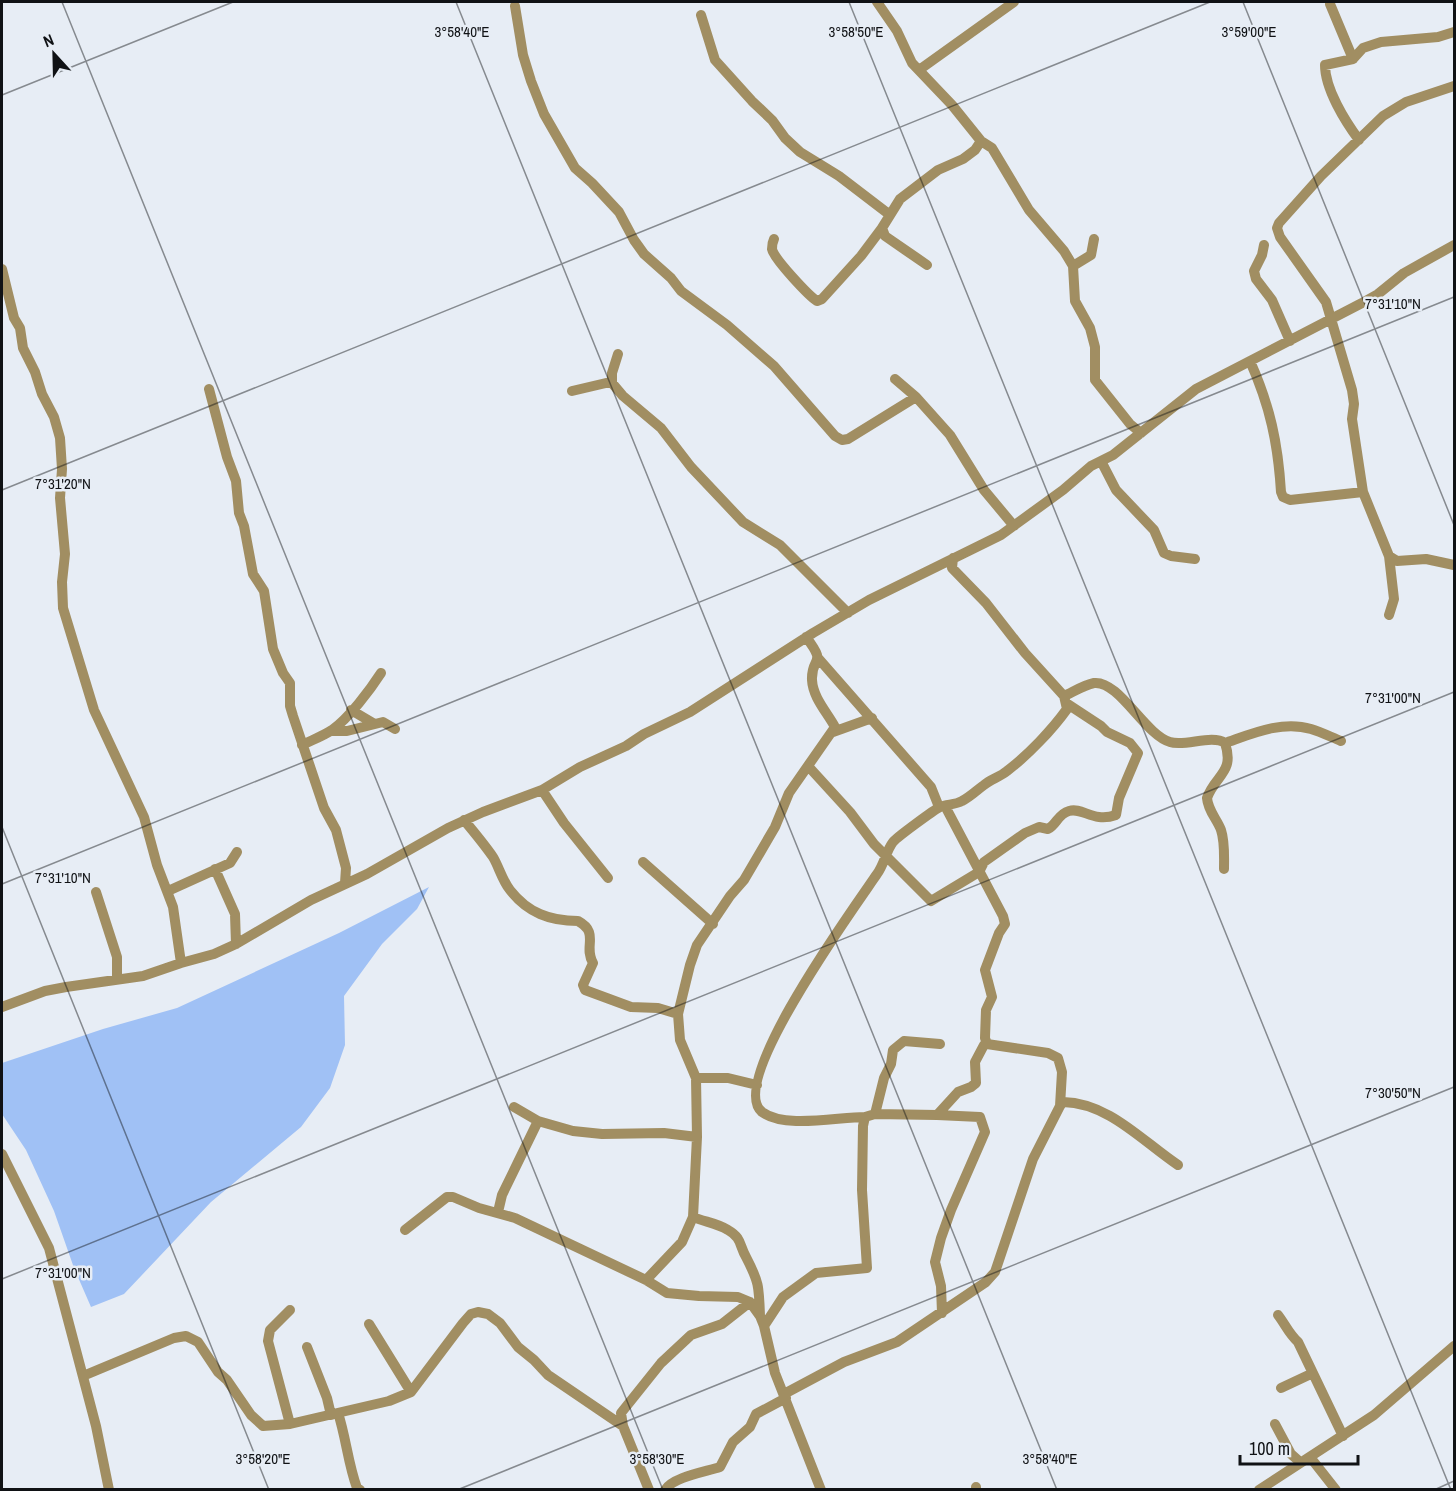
<svg xmlns="http://www.w3.org/2000/svg" width="1456" height="1491" font-family="'Archivo Narrow',sans-serif">
<rect width="100%" height="100%" fill="#e7edf5"/>
<path fill="#a0c1f5" d="M429,887l-12,22 -35,35 -38,52 1,49 -15,43 -29,39 -90,75 -87,92 -33,13 -17,-39 -20,-57 -28,-61 -24,-36v-51l101,-34 74,-21 162,-75z"/>
<g fill="none" stroke-linecap="round" stroke-linejoin="round">
<path stroke="#a18e62" stroke-width="10" d="M877,2l20,29 15,32 40,42 29,36 11,7 37,62 35,41 9,15 2,35 15,27 5,19v33l35,44 11,9
M1330,4l23,55
M515,6l8,49 8,26 13,33 31,54 17,15 27,29 15,28 10,14 27,24 10,13 46,34 47,41 61,70 7,4 6,-1 68,-42
M701,15l14,45 37,41 20,19 13,18 15,14 39,24 51,39
M919,70l95,-68
M1359,140c-14,-19 -34,-51 -34,-75l28,-6 10,-11 18,-6 57,-5 16,-5
M774,239c-1,2 -2,8 -2,10 2,10 37,47 45,52l5,-2 39,-43 21,-28
M1264,245l-2,10 -8,16 2,8 16,21 18,41
M927,265l-42,-29 -3,-8 18,-29 38,-29 25,-11 12,-9 6,-9
M1073,266l18,-11 3,-16
M2,269l12,49 6,10 3,20 12,24 7,22 12,23 6,21 2,31 -2,29 5,56 -3,28 1,26 31,102 50,107 13,48 16,42 8,56
M1250,361c20,45 28,82 31,131l2,5 7,3 73,-8
M895,379l21,18 34,38 34,55 30,36
M612,383v-10l6,-19
M209,389l18,68 9,24 3,32 5,13 9,48 11,17 9,58 10,24 7,10v23l3,10 31,92 12,22 10,38 -1,15
M572,391l34,-8h6l11,13 38,32 30,39 52,55 37,23 68,68
M1101,461l15,29 38,40 10,23 7,3 24,3
M1389,556l8,5 29,-2 28,6
M953,558l-1,10 34,35 39,50 39,43 3,13c-15,21 -39,46 -60,62 -7,6 -16,8 -23,14 -7,5 -14,12 -22,16 -7,4 -15,3 -22,6 -6,3 -43,30 -47,35 -7,9 -9,23 -16,32 -21,31 -151,209 -115,238 23,17 75,5 103,5l10,-3 62,1 21,-23 13,-5 5,-4 -1,-21 9,-17 3,-1
M1389,615l5,-16 -5,-43 -26,-64 -11,-73 2,-15 -2,-14 -26,-88 -46,-65 -3,-9 2,-5 42,-47 62,-60 23,-14 48,-16
M818,658l113,129 8,20
M1064,696c9,-4 20,-11 30,-13 25,-3 51,52 76,59 15,5 42,-8 55,1 26,-9 57,-23 86,-14 10,3 20,8 30,12
M351,710l22,13
M331,731h16l36,-9 12,7
M833,732l39,-14
M302,745c10,-5 21,-9 30,-15 17,-12 38,-40 49,-57
M808,766l42,46 24,32 57,57 48,-29 5,-10 41,-29 14,-6 9,2c9,-5 10,-15 21,-18 14,-4 24,12 47,4l3,-17 19,-45 -8,-10 -23,-11 -6,-6 -35,-23
M542,790l22,33 44,55
M945,806l58,110 2,8 -6,9 -14,37 7,27 -6,13 -1,28 2,6
M464,820c10,12 20,24 29,37 6,10 9,23 17,33 18,23 40,31 68,31 22,12 5,25 15,42l-10,22 2,5 46,17 27,1 20,6
M643,862l70,62
M215,869l20,45 1,30
M1224,869c0,-13 1,-27 -3,-39 -4,-11 -13,-19 -14,-32 8,-23 28,-25 18,-55
M168,891l62,-28 7,-11
M96,892l21,65v22
M2,1007l43,-16 21,-4 77,-11 38,-13 33,-9 22,-10 75,-44 56,-26 81,-46 35,-16 59,-22 38,-23 46,-21 18,-12 46,-22 123,-79 56,-33 132,-65 62,-45 28,-24 22,-11 83,-66 166,-86 16,-9 26,-21 50,-28
M696,1078h32l29,7
M1060,1106l3,-4c46,1 79,39 115,63
M514,1107l24,14 35,10 29,3 62,-1 33,4
M875,1114l9,-36 7,-14 2,-14 11,-9 36,3
M937,1115l43,2 5,15 -34,78 -10,28 -6,24 6,24 1,27
M2,1154l47,94 47,178 13,64
M498,1212l4,-17 36,-74
M693,1217c12,5 24,6 35,13 14,8 11,15 18,27 13,25 13,29 14,59
M405,1230l42,-33h6l26,11 36,10 131,62 21,13 32,3 39,1 12,5 10,14 4,10 11,47 46,117
M646,1280l36,-38 11,-25 4,-80 -1,-59 -16,-38 -2,-26 12,-49 7,-20 33,-49 14,-16 31,-53 14,-34 46,-66c-8,-15 -22,-29 -23,-47 -1,-25 16,-14 -6,-43
M290,1310l-20,20 -2,11 22,83 99,-23 22,-9 52,-69 8,-9 7,-2 10,2 12,9 18,24 16,13 14,15 75,51
M1278,1315c7,9 11,19 20,27l45,94
M369,1324l42,68
M764,1326l19,-29 33,-24 51,-5 -5,-78 1,-64 2,-9
M307,1347l20,51 4,17
M83,1376l91,-38 12,-2 12,6 20,30 9,8 24,35 12,11 27,-2
M1281,1388l32,-15
M784,1394l60,-32 53,-20 89,-60 9,-10 38,-113 27,-53 2,-34 -4,-14 -10,-5 -61,-9
M338,1413c8,24 10,51 19,75l3,2
M1275,1424l16,30 9,8
M1310,1457l26,33
M976,1487v3
M649,1490l-26,-64 -2,-13 40,-50 30,-28 31,-11 28,-22
M665,1490c8,-13 40,-18 55,-23l13,-25 17,-15 6,-13 30,-16
M1259,1490l115,-75 80,-69"/>
</g>
<path fill="none" stroke="#101215" stroke-width="1.5" stroke-opacity="0.45" d="M62,2l601,1488M456,2l601,1488M849,2l602,1488M1243,2l211,523M2,95l231,-93M2,490l1208,-488M2,827l267,663M2,884l1452,-587M2,1279l1452,-587M457,1490l997,-403M1434,1490l20,-9"/>
<g font-size="15" text-anchor="middle" fill="#101215" stroke="#e7edf5" stroke-width="5" stroke-linejoin="round" paint-order="stroke">
<text x="462" y="37">3°58'40"E</text>
<text x="856" y="37">3°58'50"E</text>
<text x="1249" y="37">3°59'00"E</text>
<text x="1393" y="309">7°31'10"N</text>
<text x="63" y="489">7°31'20"N</text>
<text x="1393" y="703">7°31'00"N</text>
<text x="63" y="883">7°31'10"N</text>
<text x="1393" y="1098">7°30'50"N</text>
<text x="63" y="1278">7°31'00"N</text>
<text x="263" y="1464">3°58'20"E</text>
<text x="657" y="1464">3°58'30"E</text>
<text x="1050" y="1464">3°58'40"E</text>
</g>
<rect width="1456" height="1491" fill="none" stroke="#101215" stroke-width="6"/>
<g transform="translate(54 54) rotate(338)" stroke="#e7edf5" stroke-width="4.5" paint-order="stroke">
<path d="M0-4.5L10 22L0 15L-10 22Z" fill="#101215"/>
<text y="-9" font-size="16" font-weight="bold" text-anchor="middle" fill="#101215">N</text>
</g>
<path d="M1240 1455v9h118v-9" fill="none" stroke="#101215" stroke-width="3"/>
<text x="1249" y="1455" font-size="18" fill="#101215" stroke="#e7edf5" stroke-width="4.5" paint-order="stroke">100 m</text>
</svg>
